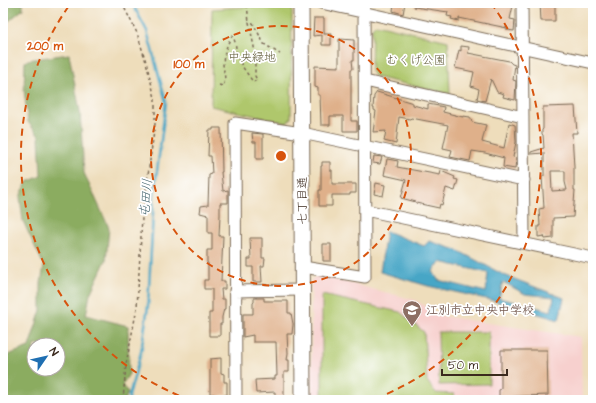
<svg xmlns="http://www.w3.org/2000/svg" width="596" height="403" font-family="'Architects Daughter','Klee One',sans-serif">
<rect width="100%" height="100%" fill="#fff"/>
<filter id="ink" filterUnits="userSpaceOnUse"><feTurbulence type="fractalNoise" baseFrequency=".025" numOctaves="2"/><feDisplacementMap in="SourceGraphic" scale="8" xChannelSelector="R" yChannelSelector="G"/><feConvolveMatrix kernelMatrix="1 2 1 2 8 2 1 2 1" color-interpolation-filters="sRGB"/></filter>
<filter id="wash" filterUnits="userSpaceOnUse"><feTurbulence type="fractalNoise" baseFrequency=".012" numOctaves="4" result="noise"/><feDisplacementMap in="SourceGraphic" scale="16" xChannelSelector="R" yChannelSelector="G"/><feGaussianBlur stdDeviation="0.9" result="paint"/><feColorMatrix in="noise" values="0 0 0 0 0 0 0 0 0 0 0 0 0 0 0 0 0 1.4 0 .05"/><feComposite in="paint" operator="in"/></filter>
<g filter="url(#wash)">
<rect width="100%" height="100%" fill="#edb"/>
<path fill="#f7d0ce" d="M318,275l97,25 26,16 140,21 1,63h-270l-1,-120z"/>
<path fill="#afc76c" stroke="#757845" d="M290,4l2,5 -1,109 -4,5 -76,-17 1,-97z
M376,24l72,17 2,53 -75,-17 -4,-6 1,-43z
M322,295l78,17 24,20 3,49 9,12 18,1v6h-132z
M438,332h51v52l-50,1z"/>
<path fill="#8bac60" stroke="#636b3f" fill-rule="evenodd" d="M3,3h20v6l-20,17z
M69,54l11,58 4,61 25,55 -3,32 -16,34 -4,21 42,11 1,48 -7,11 6,7 -3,8h-122v-43l26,-10 12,-37v-27l3,-17 -21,-45 -3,-24 7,-15 14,-6 -2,-40 -11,-14 -4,-32 1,-28 3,-2zM34,345h24v24h-24z"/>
<path fill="#47a6c6" stroke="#416872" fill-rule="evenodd" d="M386,231l38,15 5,-5 28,9 47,25 60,23 -5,22 -68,-20 -63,-14 -48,-14zM440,262l48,11 -2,19 -48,-12 -5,-9zM503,282l22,12 29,3 -3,14 -52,-13z"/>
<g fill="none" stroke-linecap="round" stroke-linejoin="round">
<path stroke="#47a6c6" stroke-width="2.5" d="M129,400v-4l12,-44 7,-46 6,-112 12,-92 -19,-71 -15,-28"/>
</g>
<g id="blocks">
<path fill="#dfb08a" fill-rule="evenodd" d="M394,3h11l-2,11 -10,-3z
M415,3h96v2l2,1 -3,13 5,1 -1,11 -7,-1v-2l-48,-10v3l-8,-2 1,-2 -5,-1 1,-4 -34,-5z
M540,3h15v18h-14z
M314,18h10v16h7v11h-9v-10l-9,1z
M339,39l15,1v20h-2l1,9h-2v52h6v10h-14v-15h-13v9h-9l-1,-30h-2v-7l-3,-1v-21l24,1z
M461,46l8,1 -1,6 41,8 3,3 3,1 -2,15 3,1 -1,19 -12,-3 1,-3 -7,-2 -6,-13 -6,22 -8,-2 2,-10 -8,-3 3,-14 -19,-4 4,-18 2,1z
M377,92l36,11v2l15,4v-5l16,3 -1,5 20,5v-1l7,1 2,5 14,3 -4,17 22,6 5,-25 6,2 1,17 -3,15 3,1 -1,11 -12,-2 1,-9 -19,-5 -13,-2 -2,10 -20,-4 2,-7 -9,-2 5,-23 -37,-7 -1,1 -11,-2 -3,27 -12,-3 2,-10 -13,1 3,-21 -2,-1v-2h-1l1,-12z
M575,106l2,27h-5l2,34v23h1l-2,27 -20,1v20l-8,1 -1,-3 -6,1v-11h2l-1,-17 5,-1 -2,-32h2v-23l-13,1v-2l13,-4 -1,-13 -1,-1v-4l1,-1v-22zM551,171h14v11l2,8 -15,1z
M213,128h8l1,44h-1l2,19 5,-1v13h-8v12l-1,21h4l-2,45h4v8h-4l1,10h3v10h-1l-2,8v7h-2v12h-11v-23h3v-24h-8v-9h4v-17h-1v-13h5v-17h-4v-18l-8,-2 1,-7 7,-1 1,-30 3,-1 -1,-18h-3l1,-26h4z
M252,133l11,1v25h-7v-17h-3z
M374,156l8,1 -2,7 -7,-1z
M387,159l11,2 -1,6 43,8 1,-4 14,6 -1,2 4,1 -3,11 -9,-3 -4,17 -2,-1 -1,4 -23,-5v-1l-15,-4 5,-18 -22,-5z
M322,162h8v8h2v14h24v9h-6v2h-18v11h-13v-16h2v-24h1z
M376,183l9,2 -2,11 -9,-2z
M250,238h12v20h3l-1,8h-3l1,16h-9v-15h-5v-8h3z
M323,244h8v17h-8z
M254,298h10v3h24v12h3l2,11 -1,10h-5l1,19 -1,7h2v12h-5v28h-9v-8l-19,1 -1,-13 20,-1v-3h2l-1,-34h-23v-7l-10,2v-23h10v-11l1,-1z
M501,350h46l1,45 -49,2v-7l2,-1z
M221,358v15l3,1v8h3v13h-6v3h-7v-4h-4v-35z"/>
</g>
</g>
<g filter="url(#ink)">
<use href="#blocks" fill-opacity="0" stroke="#7a6955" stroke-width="1"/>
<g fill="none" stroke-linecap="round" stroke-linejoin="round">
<g stroke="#7a6955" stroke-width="13">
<path id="street" d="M321,3l272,60
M522,3l2,240
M365,81l158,36
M365,210l228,48
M303,267l62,10 -1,-274
M235,291l68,-1
M236,400l-1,-277 67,10 222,47"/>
</g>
<g stroke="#7a6955" stroke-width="17">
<path id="secondary" d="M301,3l2,397"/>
</g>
<path stroke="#7a6955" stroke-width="1.5" stroke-dasharray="3 3" stroke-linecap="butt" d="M122,3l15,30 9,29 9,36v26l-13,94 -5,90 -11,56 -3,36
M247,5l2,17
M219,85l4,1c4,-8 0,-15 0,-23 1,-10 4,-19 9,-27 5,7 3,11 5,18 2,10 11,20 16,28l4,-2 -2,-4v-24l-6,-30 4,1 11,21 16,10"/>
<use href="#street" stroke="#fff" stroke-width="11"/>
<use href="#secondary" stroke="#fff" stroke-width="15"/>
</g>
</g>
<g fill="none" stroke="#d7540e" stroke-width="2" stroke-dasharray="7 5">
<circle cx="281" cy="156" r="130"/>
<path d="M190 400A260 260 0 0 1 71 3M491 3A260 260 0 0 1 372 400"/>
</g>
<defs>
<g id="school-pin" transform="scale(1)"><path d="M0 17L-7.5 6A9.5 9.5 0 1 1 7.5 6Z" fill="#8d6e63" stroke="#fff"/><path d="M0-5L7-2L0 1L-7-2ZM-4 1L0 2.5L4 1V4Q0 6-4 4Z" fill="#fff"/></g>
</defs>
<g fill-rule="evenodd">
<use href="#school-pin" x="412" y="310"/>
</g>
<g text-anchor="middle" stroke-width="3.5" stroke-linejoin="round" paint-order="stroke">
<g font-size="12" fill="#5e5935" stroke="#fff">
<text x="252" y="61">中央緑地</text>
<text x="416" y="64">むくげ公園</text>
</g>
<g font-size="12" fill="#3b2a1e" stroke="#fff">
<text transform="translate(302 201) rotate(-90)" y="4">七丁目通</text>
</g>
<g font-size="12" font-weight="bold" fill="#785e54" stroke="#fff" text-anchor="start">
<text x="426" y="314">江別市立中央中学校</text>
</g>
<g font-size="13" font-style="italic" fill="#40626a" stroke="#fff">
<text transform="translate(145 198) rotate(-85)" y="5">屯田川</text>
</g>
</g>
<circle cx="281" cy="156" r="6" fill="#d7540e" stroke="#fff" stroke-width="2"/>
<g font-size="12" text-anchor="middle" font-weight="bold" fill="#d7540e" stroke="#fff" stroke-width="3.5" stroke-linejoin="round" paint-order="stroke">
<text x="45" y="50">200 m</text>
<text x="189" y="68">100 m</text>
</g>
<rect width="596" height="403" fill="none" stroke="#fff" stroke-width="16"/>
<g transform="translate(46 357) rotate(56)"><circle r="19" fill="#ffffff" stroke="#b1aaa5"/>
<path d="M0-3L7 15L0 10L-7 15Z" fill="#1f6fb2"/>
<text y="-6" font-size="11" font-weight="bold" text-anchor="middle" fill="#3b2a1e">N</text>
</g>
<path d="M442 369v6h65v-6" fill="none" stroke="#3b2a1e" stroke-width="2"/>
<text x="448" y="369" font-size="12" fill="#3b2a1e" stroke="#ffffff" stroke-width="3" paint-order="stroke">50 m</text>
</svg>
